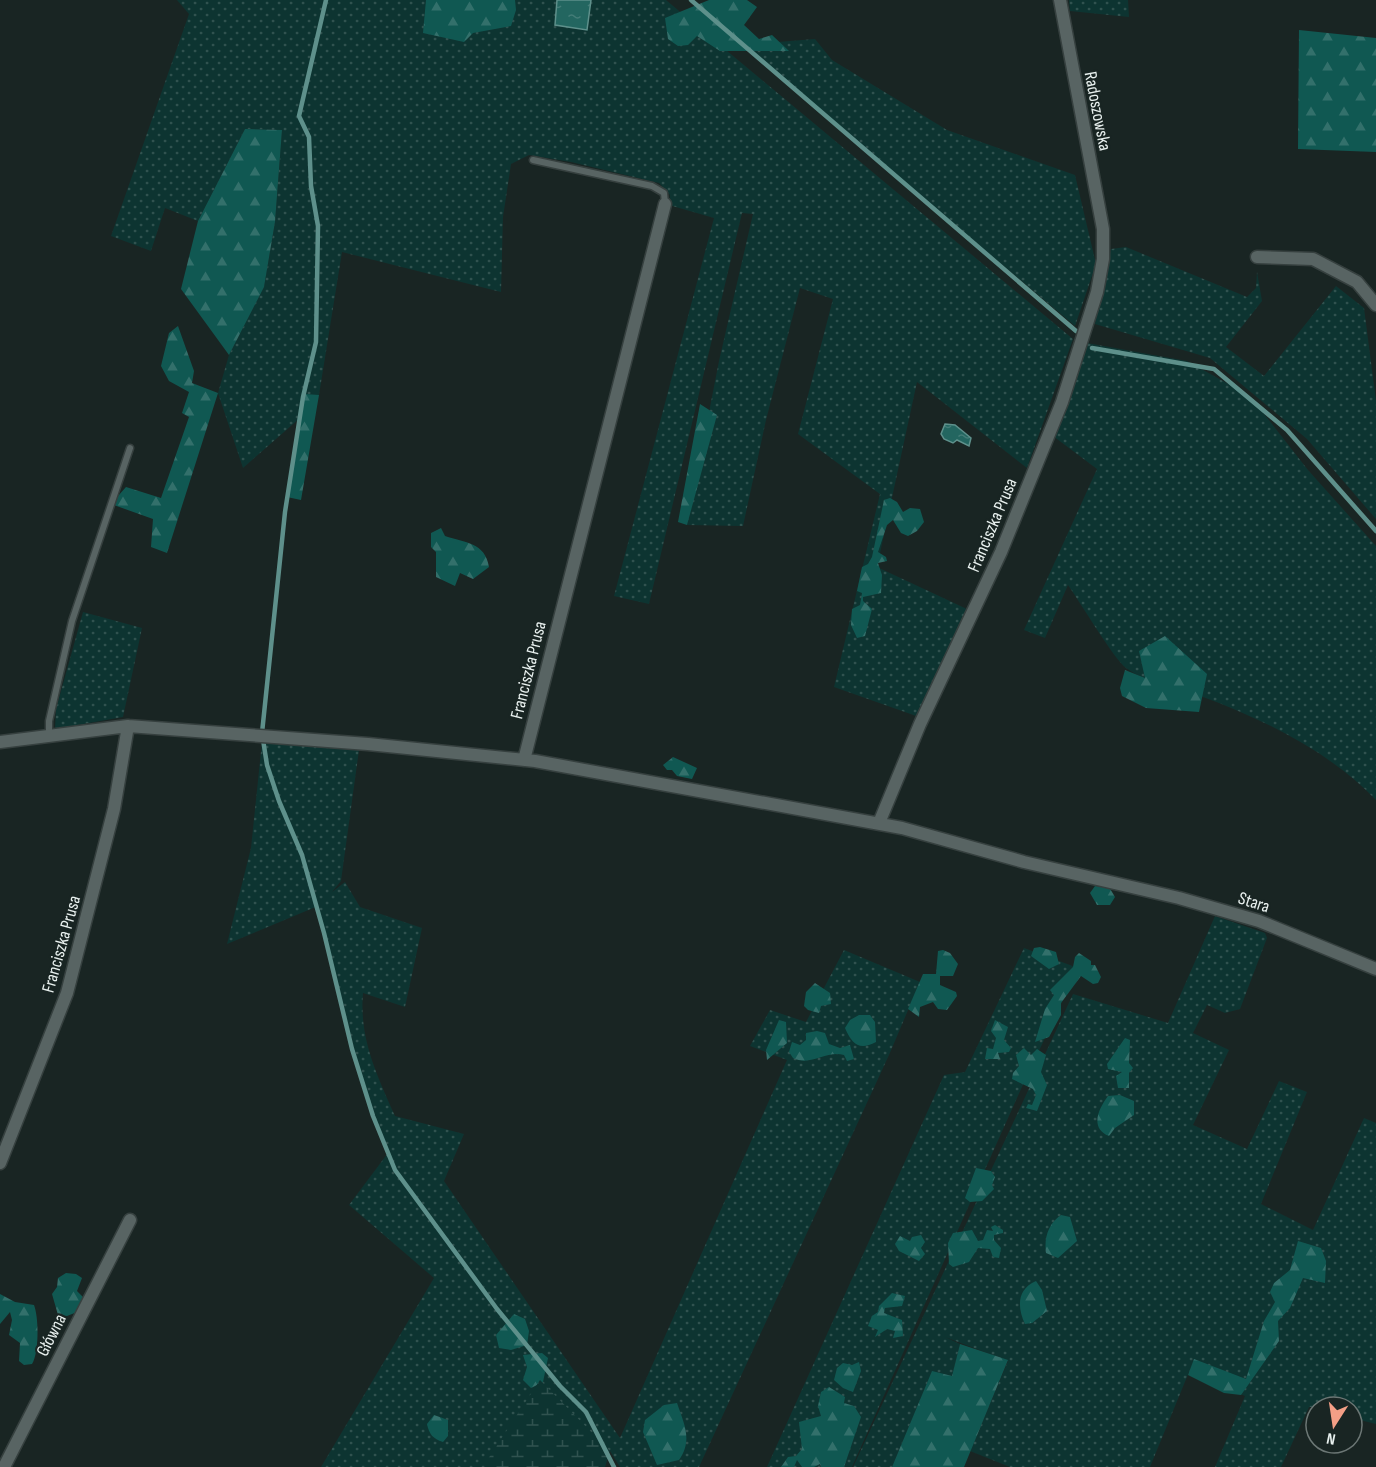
<svg xmlns="http://www.w3.org/2000/svg" width="1376" height="1467" font-family="'Sofia Sans Condensed',sans-serif">
<defs>
<pattern id="grass-dots" width="8" height="8" patternUnits="userSpaceOnUse" patternTransform="scale(1.5)"><rect width="8" height="8" fill="#0d3431"/><path d="M2 2h.1M6 6h.1" fill="none" stroke="#30524f" stroke-width="1.8" stroke-linecap="round"/></pattern>
<pattern id="forest-firs" width="22" height="20" patternUnits="userSpaceOnUse" patternTransform="scale(1.5)"><rect width="22" height="20" fill="#105852"/><path d="M5 1l3.5 6h-7zM16 11l3.5 6h-7z" fill="#33706b"/></pattern>
<pattern id="wetland-marsh" width="20" height="14" patternUnits="userSpaceOnUse" patternTransform="scale(1.5)"><rect width="20" height="14" fill="#0d3431"/><path d="M1 5h8M5 5V1M11 12h8M15 12V8" fill="none" stroke="#30524f"/></pattern>
<pattern id="water-ripples" width="26" height="14" patternUnits="userSpaceOnUse" patternTransform="scale(1.5)"><rect width="26" height="14" fill="#236660"/><path d="M2 4q2-2 4 0t4 0M15 11q2-2 4 0t4 0" fill="none" stroke="#437c77"/></pattern>
</defs>
<rect width="100%" height="100%" fill="#192523"/>
<path fill="url(#grass-dots)" d="M177,0h489l407,339 -46,129 -110,-86 -40,185 92,43 -50,107 -85,-30 46,-193 -82,-60 35,-135 -33,-11 -34,132 -23,106 -56,-1 32,-164 34,-147 -11,-1 -93,391 -35,-8 100,-378 -45,-13 1,-10 -11,-12 -88,-21 -42,-7 -18,9 -8,53 -2,75 -159,-40 -23,143 -16,2 -3,21 -57,50 -25,-75 11,-38 35,-69 11,-64 7,-92 -37,-1 -47,92 -33,-13 -14,43 -40,-15 78,-222z
M1069,0h59l1,17 -59,-6z
M815,39l17,21 115,70 128,45 21,89 -21,62 -334,-281z
M1126,247l121,50 9,-9 1,-16 5,29 -36,46 38,29 72,-90 28,22 12,93v118l-69,-80 -97,-81 -115,-34 16,-75z
M1087,343l100,18 63,35 58,74 68,76v254c-46,-48 -111,-80 -173,-103 -25,-9 -55,-13 -77,-29 -12,-9 -46,-66 -58,-83l-23,53 -21,-8 73,-161 -44,-33z
M83,612l59,16 -19,89 -68,12 1,-20z
M262,742l97,8 -18,131 -9,11 13,-10 15,25 62,21 -17,79 -42,-14c-4,46 14,82 32,123l69,18 -20,47 176,257 167,-378 -37,-14 20,-36 36,12 38,-72 76,32 -31,73 -190,412h-79l-10,-16 -118,16h-171l113,-189 -85,-73 39,-52 -27,-77 -43,-170 -91,38 24,-96z
M1215,916l50,17 2,5 -27,71 -15,4 -18,-8 -14,28 36,17 -36,75 54,24 32,-68 28,11 -46,112 52,26 51,-112 12,5v301l-24,-6v-11h-43l-28,60h-66l30,-71 -56,-24 -39,95h-140l-40,-16 38,-90 -63,-24 15,7 -8,33 -20,-5 -40,95h-39l220,-473 95,29z
M1024,948l54,20 -57,121 -169,378h-85l177,-392 21,-3z"/>
<path fill="url(#forest-firs)" d="M426,0h89l1,10 -5,16 -38,7 -9,9 -41,-9z
M709,0h38l10,7 -13,18 15,14 13,-4 17,16h-69l-23,-15 -9,9 -10,1 -10,-7 -3,-21z
M1299,30l77,8v114l-78,-3z
M245,129l37,1 -7,92 -11,65 -35,68 -48,-66 17,-68z
M178,326l16,45 -2,12 26,10 -51,160 -16,-6 2,-28 -42,-15 15,-17 35,11 28,-81 -7,-4 7,-21 -20,-11 -8,-15 8,-33z
M304,394l15,1 -18,105 -14,-3z
M700,404l17,11 -30,110 -9,-3z
M890,498l7,4 6,10 7,-4 10,1 4,13 -7,9 -9,5 -7,-3 -8,-13 -6,5 -9,27 8,5 1,4 -9,2 4,12 -1,18 -18,4v4l9,8 -7,27 -8,2 -6,-13 1,-16 8,-4 2,-12 -5,-2 5,-24 6,-3 4,-7 12,-57z
M441,528l4,8c20,7 40,6 44,31l-16,12 -13,-6 -5,13 -19,-9v-25l-5,-5v-14z
M1165,636l42,38 -8,38 -53,-4 -24,-12 -2,-8 5,-18 20,8 -6,-27z
M673,757l24,11 -5,11 -15,-3 -5,-6h-5l-4,-5z
M1095,886l14,1 6,10 -5,8h-13l-7,-12z
M1040,947l16,5 3,12 -10,5 -18,-13 3,-8z
M943,950l7,3 8,11 -5,12h-13v9l16,7 1,4 -10,14 -9,-1 -5,-7 -13,5 -1,10 -11,-8 15,-35h13l2,-23z
M1079,953l12,8v4h4l6,12 -3,6 -5,1 -12,-8 -20,27v12l-12,22 -14,5 10,-33 9,-14 -4,-5 23,-23 2,-10z
M815,983l15,10 1,11 -10,2 -2,7 -11,-3 -4,-4 2,-14z
M859,1015h11l5,7 1,20c-17,9 -24,2 -31,-14l5,-8z
M779,1020l7,2 1,21 -20,17 -1,-10z
M995,1020l13,7 -4,13 7,8 -2,4 -11,1 2,6h-15l2,-11 6,1 3,-11 -5,-7z
M817,1031l8,2 4,11 11,4 10,-3 4,14 -7,2 -3,-6c-18,-5 -33,12 -51,3l-4,-6 3,-10 8,3 6,-5v-7z
M1125,1038l5,2 -1,23 4,5 -4,5v15h-11l-2,-12 6,-4 -14,-3 -1,-5z
M1024,1048l7,7 6,-6 9,6 -5,17 6,13 -10,26 -11,-3 2,-4 4,1 4,-10 -3,-6 -21,-10 1,-6 6,-7 -3,-11z
M1120,1095l14,6v14l-19,13 -6,8c-20,-8 -10,-28 -1,-40z
M976,1168l15,3 4,6 -3,8 2,4 -12,12 -12,1 -5,-4z
M1061,1215l9,2 7,24 -19,17 -12,-5c-2,-15 2,-29 15,-38z
M995,1225l8,5v3l-9,2v5l7,8 -2,10 -6,-1 -3,-8 -12,-1 -9,14 -16,5 -4,-3 -1,-21 5,-10 19,-3 6,11 5,-1 4,-10 6,1 -2,-4z
M921,1235l4,7 -4,6 4,6 -6,7 -20,-10 -4,-7 5,-8 10,5 2,-4z
M1298,1241l23,7 5,13 -1,22 -22,-5 -13,30 -12,13 1,20 -38,54 -17,-2 -36,-18 6,-16 52,20 18,-58 11,-19 -5,-10 4,-9 16,-13z
M66,1273l10,1 6,4 -5,13 7,7 -7,14 -10,4 -9,-1 -6,-21 5,-7 1,-9z
M1036,1281l6,9 5,21 -15,12 -7,1c-8,-17 -8,-35 11,-43z
M892,1293l13,3 -3,10 -17,2 -1,5 18,7 1,16 -10,2 2,-7 -8,-2 -12,8 3,-7 -10,-4 4,-10 6,-4 1,-6z
M0,1294l15,8 19,3c5,13 5,48 -2,59l-8,1 -5,-4 1,-18 -11,-8 3,-15 -2,-8 -10,12z
M514,1314l11,5 4,12 -2,14 -16,5 -12,-2 -3,-13z
M960,1344l48,16 -44,107h-72l40,-96 20,5z
M542,1353l6,5 -5,24 -12,6 -8,-8 4,-13 -4,-12z
M859,1362l2,9 -8,21 -10,-4 -9,-8 3,-12 6,-5 9,2z
M829,1387l16,10 -1,6 10,3 7,11 -17,50h-23l-1,-3 -6,3h-12l-5,-7 -3,7h-13l7,-10 8,-1 6,-7 -3,-27 22,-6 -3,-10 3,-14z
M677,1403c7,21 16,37 2,57l-22,5 -14,-33 2,-12 19,-15z
M434,1415l14,5v16l-5,6c-10,-3 -14,-8 -16,-18z"/>
<path fill="url(#wetland-marsh)" d="M540,1380l70,71 -5,16h-113l-6,-5z"/>
<path fill="url(#water-ripples)" stroke="#5e908b" stroke-width="1.5" d="M557,0h34l-4,30 -32,-5z
M945,424l10,1 16,13 -2,8 -12,-6 -4,3 -9,-4 -3,-5z"/>
<g fill="none" stroke-linecap="round" stroke-linejoin="round">
<path stroke="#5e908b" stroke-width="4.5" d="M326,0l-27,116 10,21 2,49 7,40 -2,116 -13,55 -18,115 -23,221 5,32 12,36 23,54 22,78 28,116 21,67 22,54 102,139 63,77 26,26 28,55
M691,0l385,331
M1092,348l122,21 73,61 89,101"/>
<g stroke="#36403f" stroke-width="9">
<path id="service" d="M533,160l119,26 12,7 1,11
M49,735v-14l23,-100 58,-173"/>
</g>
<g stroke="#36403f" stroke-width="15">
<path id="minor" d="M1257,257l56,2 44,23 19,23
M0,742l128,-16 240,18 167,17 367,67 122,34 155,36 80,23 117,48
M524,760l141,-556
M879,823l41,-99 81,-172 61,-150 35,-110 6,-33v-30l-43,-229
M0,1163l67,-170 47,-184 14,-83
M4,1467l126,-247"/>
</g>
<use href="#service" stroke="#586463" stroke-width="6"/>
<use href="#minor" stroke="#586463" stroke-width="12"/>
</g>
<g text-anchor="middle" stroke-width="4.5" stroke-linejoin="round" paint-order="stroke">
<g font-size="18" fill="#e9f1ef" stroke="#192523">
<text transform="translate(1098 111) rotate(79)" y="6">Radoszowska</text>
<text transform="translate(992 525) rotate(-67)" y="6">Franciszka Prusa</text>
<text transform="translate(528 670) rotate(-76)" y="6">Franciszka Prusa</text>
<text transform="translate(1254 902) rotate(18)" y="6">Stara</text>
<text transform="translate(61 944) rotate(-74)" y="6">Franciszka Prusa</text>
<text transform="translate(51 1335) rotate(-63)" y="6">Główna</text>
</g>
</g>
<g transform="translate(1334 1425) rotate(192)"><circle r="28" fill="#192523" stroke="#6c7775" stroke-width="1.5"/>
<path d="M0-4.5L10 22L0 15L-10 22Z" fill="#f49f86"/>
<text y="-9" font-size="16" font-weight="bold" text-anchor="middle" fill="#e9f1ef">N</text>
</g>
</svg>
